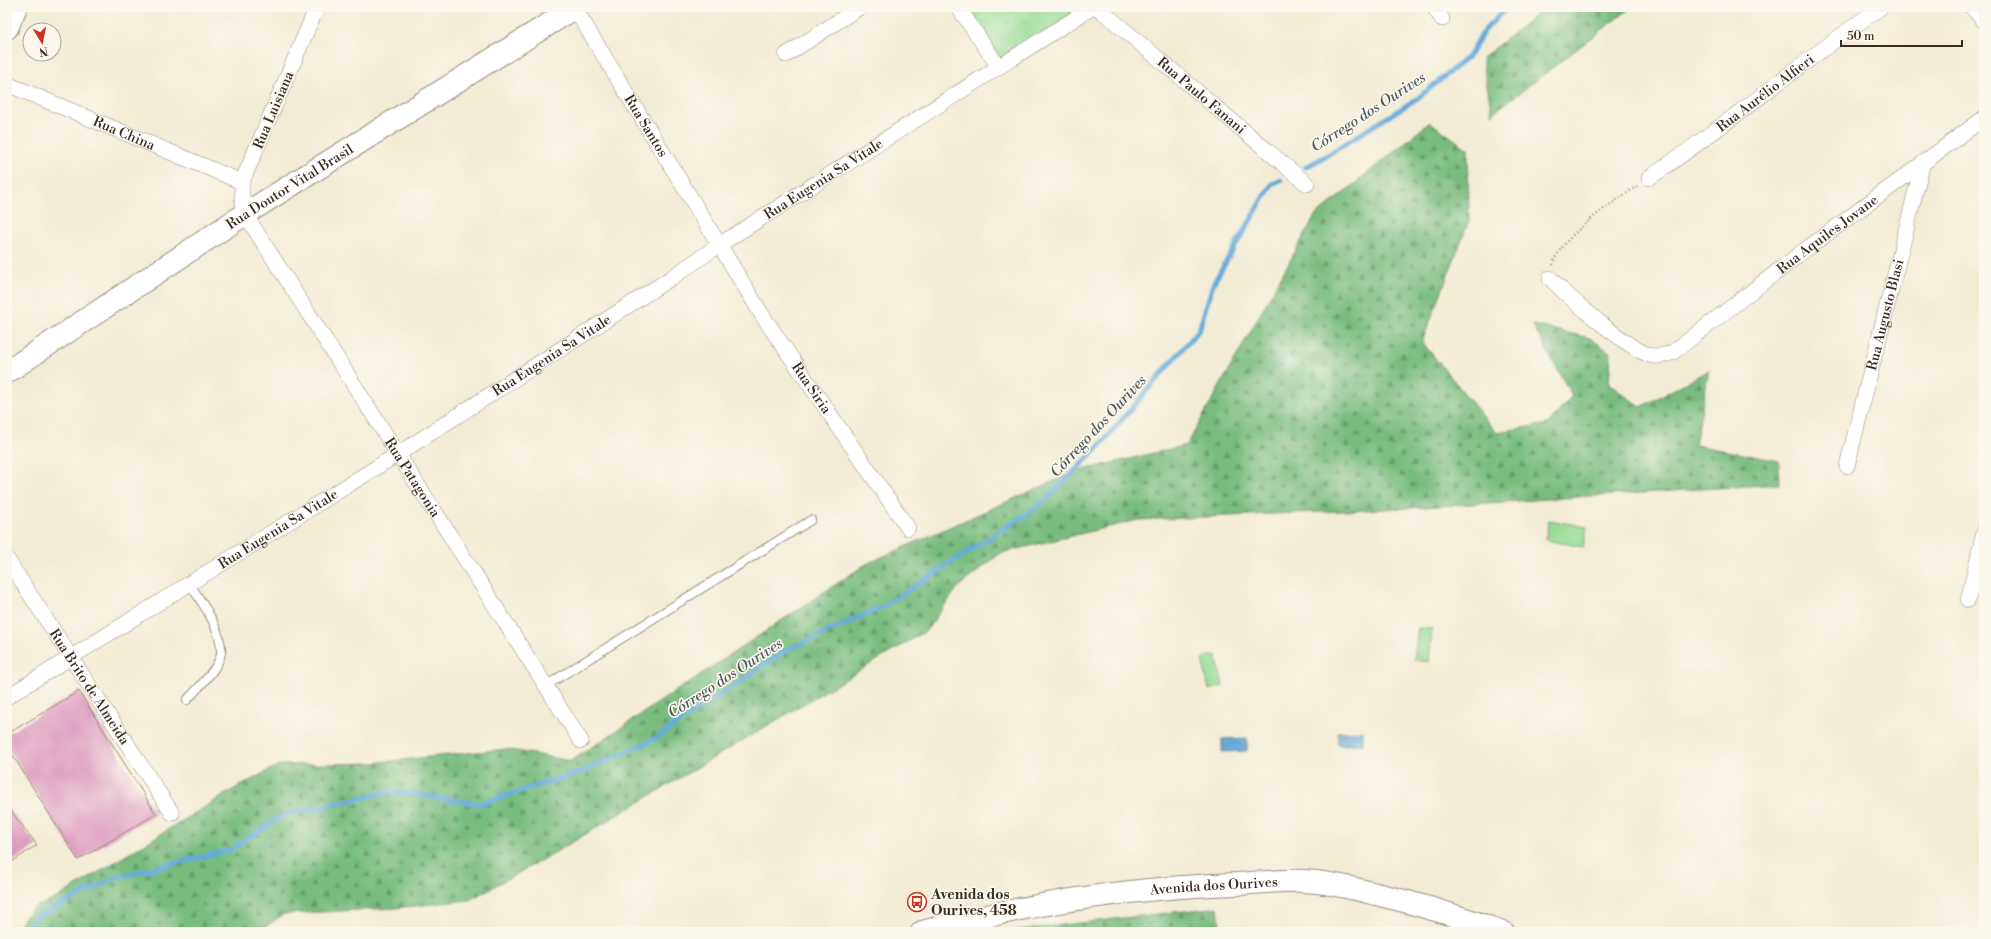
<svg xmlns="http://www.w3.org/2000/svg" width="1991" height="939" font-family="'Libre Bodoni',serif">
<defs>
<pattern id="forest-firs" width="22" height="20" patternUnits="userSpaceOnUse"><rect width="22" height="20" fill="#78bc7e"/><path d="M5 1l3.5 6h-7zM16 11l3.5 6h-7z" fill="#649967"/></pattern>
<pattern id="park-crowns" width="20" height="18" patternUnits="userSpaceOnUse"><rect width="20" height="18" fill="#95dc95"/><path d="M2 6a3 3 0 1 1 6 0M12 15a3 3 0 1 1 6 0" fill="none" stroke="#81bd80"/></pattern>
<pattern id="water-waves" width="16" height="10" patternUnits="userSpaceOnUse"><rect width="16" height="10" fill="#65abdb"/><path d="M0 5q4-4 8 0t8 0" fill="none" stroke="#548bb1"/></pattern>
</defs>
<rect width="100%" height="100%" fill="#fbf7ec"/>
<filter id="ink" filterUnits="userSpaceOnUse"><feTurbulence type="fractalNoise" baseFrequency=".025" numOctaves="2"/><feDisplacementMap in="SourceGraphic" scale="8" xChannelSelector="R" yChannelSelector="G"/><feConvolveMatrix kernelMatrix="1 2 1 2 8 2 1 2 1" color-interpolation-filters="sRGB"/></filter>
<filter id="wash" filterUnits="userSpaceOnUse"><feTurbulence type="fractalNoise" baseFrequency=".012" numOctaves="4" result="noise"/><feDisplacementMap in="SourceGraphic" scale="16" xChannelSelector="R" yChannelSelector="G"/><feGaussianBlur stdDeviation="0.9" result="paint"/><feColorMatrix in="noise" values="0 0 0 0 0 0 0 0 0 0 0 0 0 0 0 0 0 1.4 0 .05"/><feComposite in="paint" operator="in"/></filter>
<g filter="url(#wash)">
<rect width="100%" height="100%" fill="#f3ecd5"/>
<path fill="#95dc95" stroke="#68835a" d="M1549,520l38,7 -4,20 -38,-7z
M1418,628l14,1 -3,33 -15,-2z
M1216,655l7,31 -14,4 -7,-32z"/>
<path fill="url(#forest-firs)" stroke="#5a734e" d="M1546,7h86l-140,107 -10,-56z
M1430,122l38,27 1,72 -47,121 74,90 52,-8 24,-28 -39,-71 57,13 21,15 -2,31 32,23 68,-37 -14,75 84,16 1,23 -370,24 -272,12 -137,33 -42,33 -33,45 -382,228 -75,41 -73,8 -112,6 -26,18h-245l20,-24 22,-9 179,-110 45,-24 93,-2 134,-14 65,12 295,-197 208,-92 113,-27 128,-229z
M1218,907l3,25h-219z"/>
<path fill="url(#park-crowns)" stroke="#68835a" d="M965,7h118l-83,53z"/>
<path fill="url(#water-waves)" stroke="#506a7c" d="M1363,731v13l-25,1v-13z
M1247,738v13l-25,1v-13z"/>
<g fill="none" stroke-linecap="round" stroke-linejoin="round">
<path stroke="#65abdb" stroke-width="5" d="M1306,167l18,-10 94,-59 51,-42 15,-25 23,-24
M23,932l15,-16 79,-39 113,-27 53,-35 110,-24 87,13 103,-33 73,-33 127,-86 99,-45 157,-101 56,-55 104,-121 14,-46 59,-100 9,-4"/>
</g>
<g id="blocks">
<path fill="#dc99be" d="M79,691l77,123 -78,46 -71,-114v-12z
M7,806l30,39 -30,20z"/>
</g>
</g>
<g filter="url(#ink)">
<use href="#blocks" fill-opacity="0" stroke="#978b7a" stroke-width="1"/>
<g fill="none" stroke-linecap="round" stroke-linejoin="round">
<g stroke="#978b7a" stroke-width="10">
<path id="lane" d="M547,685l264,-165
M187,700c10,-11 33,-33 34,-47 2,-22 -20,-52 -32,-70"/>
</g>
<g stroke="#978b7a" stroke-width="16">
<g id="street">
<path id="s1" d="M317,7l-75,175v21l3,11 336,527"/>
<path id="s2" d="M574,7l190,311 144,210"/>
<path d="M958,7l41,60"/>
<path id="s3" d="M1097,7l210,177"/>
<path d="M1434,7l8,12"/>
<path d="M1972,7l12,14"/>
<path d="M786,55l74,-48"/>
<path id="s4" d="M7,84l235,98"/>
<path id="s5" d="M1649,178c79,-54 153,-116 232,-171"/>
<path id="s6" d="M1550,278c16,17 84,77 104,78 5,1 13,-2 18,-3l133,-103 179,-132"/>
<path id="s7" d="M1847,466l76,-304"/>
<path id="s8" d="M7,559l165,254"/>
<path d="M1968,600l16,-68"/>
<path id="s9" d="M7,697l391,-243 273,-176 48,-33 374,-238"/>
</g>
</g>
<g stroke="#978b7a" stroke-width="24">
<g id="secondary">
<path id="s10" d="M7,372l238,-158 331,-207"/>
<path id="s11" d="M922,932c103,-28 207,-44 313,-48 23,-1 47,-4 69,-3 24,1 49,7 72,13 43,10 85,23 127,38"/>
</g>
</g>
<g stroke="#978b7a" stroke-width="24">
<path id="primary" d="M7,28l9,-21"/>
</g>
<path stroke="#978b7a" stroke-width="2.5" stroke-dasharray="1 3" stroke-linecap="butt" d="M1553,265c6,-28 61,-63 84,-79"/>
<use href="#lane" stroke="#fff" stroke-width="8"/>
<use href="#street" stroke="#fff" stroke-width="15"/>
<use href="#secondary" stroke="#fff" stroke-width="22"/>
<use href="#primary" stroke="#fff" stroke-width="22"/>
</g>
</g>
<defs>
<g id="bus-ring" transform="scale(1)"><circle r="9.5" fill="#fbf7ec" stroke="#c8321e" stroke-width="1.5"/><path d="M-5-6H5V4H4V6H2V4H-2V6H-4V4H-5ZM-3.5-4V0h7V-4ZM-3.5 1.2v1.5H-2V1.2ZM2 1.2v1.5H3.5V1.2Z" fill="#c8321e"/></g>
</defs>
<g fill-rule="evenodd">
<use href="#bus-ring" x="917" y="902"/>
</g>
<g text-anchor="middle" stroke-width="3.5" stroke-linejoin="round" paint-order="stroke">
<g font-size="14" fill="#3b2a1e" stroke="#fbf7ec">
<text dy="5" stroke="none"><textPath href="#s5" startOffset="144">Rua Aurélio Alfieri</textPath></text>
<text dy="5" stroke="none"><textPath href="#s3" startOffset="137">Rua Paulo Fanani</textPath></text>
<text transform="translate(273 110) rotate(-67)" y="5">Rua Luisiana</text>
<text dy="5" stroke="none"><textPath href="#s2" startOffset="139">Rua Santos</textPath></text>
<text dy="5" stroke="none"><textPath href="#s4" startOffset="127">Rua China</textPath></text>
<text dy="5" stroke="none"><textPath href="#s9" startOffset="967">Rua Eugenia Sa Vitale</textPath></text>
<text dy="5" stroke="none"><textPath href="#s10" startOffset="338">Rua Doutor Vital Brasil</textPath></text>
<text dy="5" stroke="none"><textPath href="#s6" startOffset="345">Rua Aquiles Jovane</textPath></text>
<text dy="5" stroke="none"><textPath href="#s7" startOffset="156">Rua Augusto Blasi</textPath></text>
<text dy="5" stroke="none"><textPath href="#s9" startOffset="643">Rua Eugenia Sa Vitale</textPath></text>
<text dy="5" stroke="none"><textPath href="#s2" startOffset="449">Rua Siria</textPath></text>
<text dy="5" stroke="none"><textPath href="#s1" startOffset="535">Rua Patagonia</textPath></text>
<text dy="5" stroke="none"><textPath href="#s9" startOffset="319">Rua Eugenia Sa Vitale</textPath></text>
<text dy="5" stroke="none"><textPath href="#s8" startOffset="152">Rua Brito de Almeida</textPath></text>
<text dy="5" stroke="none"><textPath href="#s11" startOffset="296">Avenida dos Ourives</textPath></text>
</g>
<g font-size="14" font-weight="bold" fill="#3b2a1e" stroke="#fbf7ec" text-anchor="start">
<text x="931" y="899">Avenida dos<tspan x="931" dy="16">Ourives, 458</tspan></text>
</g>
<g font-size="15" font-style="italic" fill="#4a5760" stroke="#fbf7ec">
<text transform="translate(1368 112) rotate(-33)" y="5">Córrego dos Ourives</text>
<text transform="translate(1098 426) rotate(-47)" y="5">Córrego dos Ourives</text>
<text transform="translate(725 678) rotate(-33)" y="5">Córrego dos Ourives</text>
</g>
</g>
<rect width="1991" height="939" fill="none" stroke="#fbf7ec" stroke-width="24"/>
<g transform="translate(42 42) rotate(170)"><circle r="19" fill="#fbf7ec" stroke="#aea59a"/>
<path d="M0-3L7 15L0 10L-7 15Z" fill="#c8321e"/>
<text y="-6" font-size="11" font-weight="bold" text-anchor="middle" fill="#3b2a1e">N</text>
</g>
<path d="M1841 40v6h121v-6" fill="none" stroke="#3b2a1e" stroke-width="2"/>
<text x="1847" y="40" font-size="12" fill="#3b2a1e" stroke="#fbf7ec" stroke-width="3" paint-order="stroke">50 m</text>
</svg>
